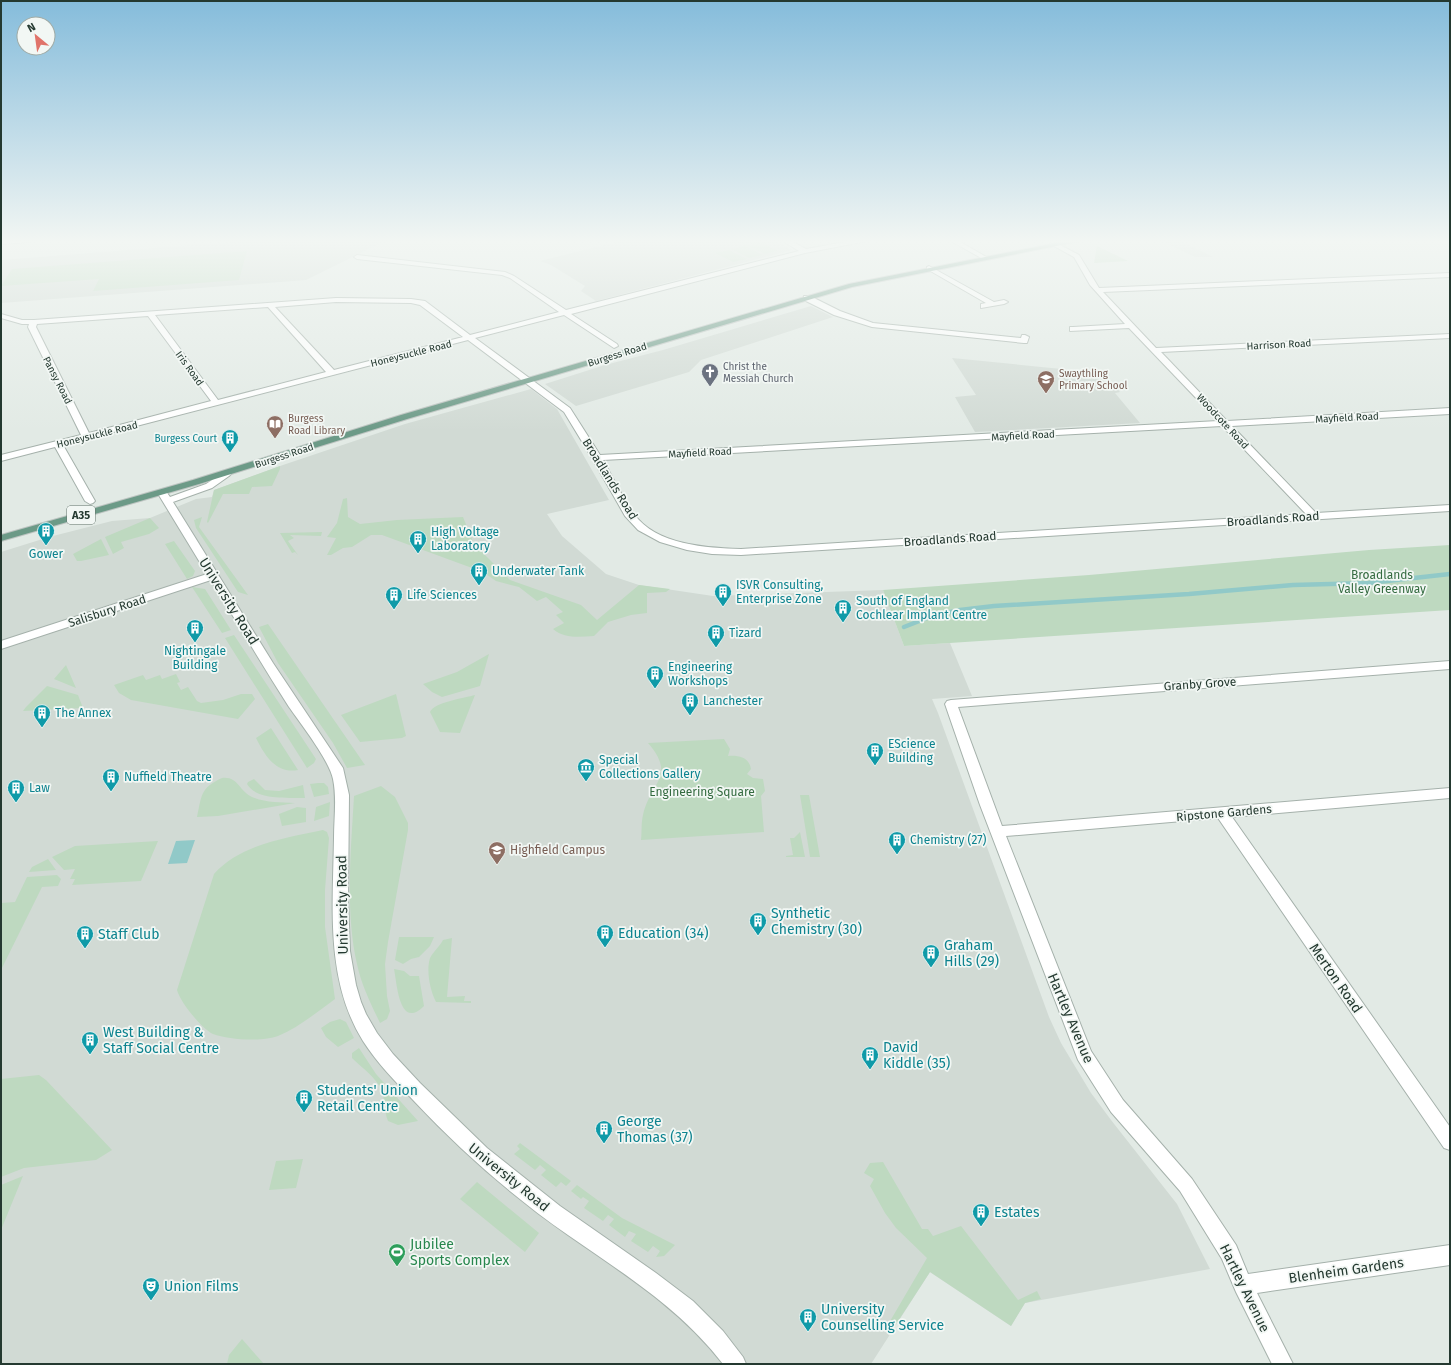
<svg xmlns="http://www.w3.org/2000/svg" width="1451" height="1365" font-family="'Fira Sans',sans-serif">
<rect width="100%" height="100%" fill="#e2eae5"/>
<path fill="#d1dad4" d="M279,240h108l-81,40 -305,23v-43l217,-17z
M624,240h148l20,10 -196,51 -15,-10 4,-5 -34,-21 -11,-4z
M1159,240h20l34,17h-18z
M811,306l22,11 -132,43 -12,12 -113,34 -31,-22 60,-19 58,-15z
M952,358l150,15 18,19 -5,1 25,30 -165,9 -20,-35 21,-2z
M531,389l26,20 52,91 -62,14 15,22 44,38 33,11 74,11 170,-6 21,56 46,-3 22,53 -40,3 6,14 111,304 12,26 30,50 20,27 66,84 33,65 -185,34 -14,23 -81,-54 -59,92h-870v-812l48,-15 63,-16 38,-3 46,-19 16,-2 2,-7 66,-24 125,-42z"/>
<path fill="#bed9c0" d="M760,242l18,9 -13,3 -19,-9z
M745,246l18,9 -14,3 -18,-9z
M1097,246l31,15 -34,2z
M729,250l18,9 -14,3 -18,-9z
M247,251l-8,29 -146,11 6,-12 -98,7 11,-17z
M280,466v3l-8,17 -20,1 -3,7h-26l-15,29 -1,-1 7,-32z
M347,498l1,19 12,7 37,-4 66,-3 11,27 36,36 71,25 16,15 42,-35 31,4 -4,3 -19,1v20l-16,2 -23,7 -14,14c-15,1 -29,3 -41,-7l11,-6 -8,-8 7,-3 -17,-15 -9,4 -18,-14 -23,-6 -13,-9 -101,-37h-11l-19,12 -9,1 -12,7h-4l9,-17 -9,-1 10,-14 6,-24z
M202,517l-3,10 49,68 -10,-3 -42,-64 -2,-8z
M150,518l9,10 -10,6 -28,8 3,6 -11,6 -8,-17z
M322,532l-1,4 -31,-1 4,3 -6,3 10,14 -3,-3 -3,1 -12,-20z
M101,539l8,16 -28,6h-4l-4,-7z
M174,541l21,30 -2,5 -6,3 -22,-35z
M1450,545v65l-546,36 -21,-56 206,-15 280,-25z
M192,587l13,2 26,41 -9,3z
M268,624l97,141 -18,3 -14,-25 -55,-80 -19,-36z
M234,635l82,124 -2,4 -7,5 -82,-130z
M489,654l-9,32 -38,11 -10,-5 -9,-8 34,-12z
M66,665l10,23 -22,-9z
M176,674l4,8 -3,1 4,7 7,-3 9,14 4,2 22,-3 18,-6h11l3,5 -17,20 -107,-19 -12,-7 -5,-8 29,-10 3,5 14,-5 2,4z
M47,686l31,9 5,13 -60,3 3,-4z
M396,694l10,42 -4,2 -42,4 -19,-27z
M475,695l-15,38 -20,-1 -10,-20c4,-10 35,-14 45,-17z
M271,728l27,42c-22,4 -33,-14 -42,-32z
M724,739l6,10 -2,7c10,-1 21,1 23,13l-4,5 6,4 10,1 2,12 -4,5 3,36 -123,8c1,-8 0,-17 2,-25 7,-32 34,-39 5,-72z
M222,778c16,-2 17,13 30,19 14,6 28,5 43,6l-77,13 -21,1c5,-22 3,-29 25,-39z
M254,779l11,11 14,1 24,-6 2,13c-17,-1 -48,3 -58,-14l1,-2z
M318,783h6l4,4 1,7 -15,3 -4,-13z
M381,786l14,11 13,26v7l-20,112 -3,22 2,32 3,15 -3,8 -7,4c-9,-19 -19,-39 -23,-59 -12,-52 -6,-115 -3,-168z
M800,795h9l11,62h-10z
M330,802l-1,14 -15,5 2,-14z
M297,807l9,1v14l-24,4 -3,-12z
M323,830l4,2 2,6 -4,52v37l10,72c-18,13 -37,29 -57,37 -16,6 -49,4 -65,-2 -11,-5 -33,-32 -36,-44l37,-116c27,-30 72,-36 109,-44z
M800,832l5,25h-19v-1l7,-1 -3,-17h4z
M158,841l-17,40 -69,4 3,-6h-5l5,-10 -11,1 -12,-13 23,-11z
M48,859l8,11 -27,2 3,-5z
M57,875l4,4 -3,7 -16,1 -41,83v-67l14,-1 12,-25z
M399,937h35l-4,9 -11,11 -8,2 -8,5 -8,-4z
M452,938l-5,59 18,-1 -1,5h7v2l-35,-1c-6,-12 -10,-31 -6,-44 3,-6 10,-12 13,-18z
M394,969l10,2 6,5h9l5,30c-25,25 -27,-23 -30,-37z
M340,1019l6,3 8,16 -16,9 -12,-10 -5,-9 9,-6z
M359,1048l17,26 42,47 -20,4 -10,-4c-4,-10 -3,-20 -6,-30 -5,-13 -21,-24 -30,-33v-5z
M39,1075l7,5 66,70 -16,10 -72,8 -23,9v-98z
M520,1143l51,38 -5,5 -5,-4 -5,5 -15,-12 5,-5 -6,-5 -5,5 -21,-16 6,-5 -3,-3z
M303,1159l-7,29 -27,2 7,-29z
M883,1162l39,67h6l5,7 28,-10 57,74 19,-9 4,8 -16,4 -14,23 -81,-54 -39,60 -5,-4 41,-70 -31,-30 -11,-15 -15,-27 4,-7 -10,-6 6,-10z
M23,1176l-22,54v-45z
M477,1182l62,51 -14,19 -65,-53z
M577,1185l45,33 53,27 -11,11 -8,1 4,-6 -7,-5 -5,6 -17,-11 5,-7 -7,-3 -4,6 -16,-12 5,-6 -6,-4 -5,6 -19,-13 5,-7 -6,-4 -2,2 -10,-8z
M242,1339l22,25h-37l2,-9z"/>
<path fill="#91c9c8" d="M195,840l-8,23 -19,1 8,-23z"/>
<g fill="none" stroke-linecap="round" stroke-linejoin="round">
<path stroke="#91c9c8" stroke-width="4.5" d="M904,627l28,-11 28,-6 34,-4 195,-12 104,-9 76,-2 81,-9"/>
<g stroke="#a5b1ab" stroke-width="2">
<path id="minor" d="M1,240h31l-3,2 -28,2z
M781,240h8l17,9 50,-9h16l-67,13 -234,61 46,30 1,2 -4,2 -50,-33 -89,23 95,70 30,47 618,-34 -89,-93 -59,3v-4h3l52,-3 -35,-39 -16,-28 -20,-11v-2h4l21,11 20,33 351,-15v4l-347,15 53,56 294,-14v4l-289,14 66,69 223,-13v6l-218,12 84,87 134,-8v6l-709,44 -29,-1 -25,-4 -27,-8 -22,-12 -13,-14 -33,-58 -28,-46 -96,-72 -405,105 32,56 -2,2 -3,1 -5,-3 -30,-54 -54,14v-6l80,-20 -53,-108 1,-3h-7l-21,-6v-4l21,6h12l302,-22 75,1 14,2 45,34 89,-23 -49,-34 -8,-3 -145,-16 -3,-2 3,-2 148,17 9,4 52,34 233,-59zM336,302l75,1 9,2 43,32 -129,33 -59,-63zM268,307l58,65 -108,28 -63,-85zM148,316l63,85 -122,32 -53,-106 1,-3zM1222,426l84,88 -565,35c-34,-1 -85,-4 -107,-35 -12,-17 -21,-36 -31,-54z
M949,240h8l31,18 -5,1z
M929,266l65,36 10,-2 4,2 -4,2 -23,4v-4l5,-1 -59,-34v-2z
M804,296h6l30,15 33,12 148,15 1,-3h3l4,2 -2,6h-3l-152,-16 -38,-12 -30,-15z
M226,471l5,3 -2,2 -17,12 -39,14 100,161 70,105 6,27 -1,105 2,51 6,34 5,17 5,12 11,19 16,21 27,29 67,65 73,58 96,67 37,28 30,30 20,26 3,7h-23c-42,-55 -99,-90 -155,-129 -56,-39 -107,-84 -154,-134 -18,-19 -37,-38 -51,-60 -38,-61 -30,-135 -29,-203 0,-20 3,-40 -1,-59 -4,-19 -32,-55 -44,-72 -27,-42 -52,-85 -78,-127l-210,69v-8l206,-67 -50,-82 2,-2h6l5,7 36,-13z
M1450,661v8l-492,38 44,119 448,-38v10l-218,19 218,310v23l-6,-2 -226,-330 -212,18 85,215 32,49 69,79 44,66 12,29 202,-29v20l-193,28 36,71h-21l-36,-72 -14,-33 -42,-68 -69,-79 -33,-52 -98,-255 -35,-101 2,-3 4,-1z"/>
</g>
<g stroke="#bdc4c1" stroke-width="2">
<path id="primary" d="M1071,240h15l-234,47 -445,132 -208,65 -198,57v-6l192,-55 208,-65 448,-131z"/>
</g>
<use href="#minor" fill="#fff" fill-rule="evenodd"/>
<use href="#primary" fill="#6c9a87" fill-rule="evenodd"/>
</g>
<linearGradient id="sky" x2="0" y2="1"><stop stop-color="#85bcdb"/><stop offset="0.56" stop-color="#f2f6f3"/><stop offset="1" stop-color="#f2f6f3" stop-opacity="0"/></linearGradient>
<rect width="1451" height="431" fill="url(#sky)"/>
<defs>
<g id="church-pin" transform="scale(0.9)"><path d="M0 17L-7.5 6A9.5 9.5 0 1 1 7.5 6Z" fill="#6b7280" stroke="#f2f7f4"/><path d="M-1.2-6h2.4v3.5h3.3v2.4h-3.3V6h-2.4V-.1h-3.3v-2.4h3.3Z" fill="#fff"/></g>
<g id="school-pin" transform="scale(0.9)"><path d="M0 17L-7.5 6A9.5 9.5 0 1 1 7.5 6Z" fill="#8d6e63" stroke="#f2f7f4"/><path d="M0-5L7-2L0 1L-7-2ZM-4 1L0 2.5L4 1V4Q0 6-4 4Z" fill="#fff"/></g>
<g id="library-pin" transform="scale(0.9)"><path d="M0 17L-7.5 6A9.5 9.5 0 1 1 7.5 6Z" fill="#8d6e63" stroke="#f2f7f4"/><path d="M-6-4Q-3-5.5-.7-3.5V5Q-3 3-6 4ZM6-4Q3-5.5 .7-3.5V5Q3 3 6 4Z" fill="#fff"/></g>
<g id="building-pin" transform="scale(0.9)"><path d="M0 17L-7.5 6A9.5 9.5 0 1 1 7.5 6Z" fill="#0f9aa8" stroke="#f2f7f4"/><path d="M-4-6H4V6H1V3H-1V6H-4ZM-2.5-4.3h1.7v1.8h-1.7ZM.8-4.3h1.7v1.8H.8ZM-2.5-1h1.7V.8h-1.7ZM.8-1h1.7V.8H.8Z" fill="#fff"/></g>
<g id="museum-pin" transform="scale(0.9)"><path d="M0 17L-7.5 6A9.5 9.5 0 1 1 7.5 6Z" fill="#0f9aa8" stroke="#f2f7f4"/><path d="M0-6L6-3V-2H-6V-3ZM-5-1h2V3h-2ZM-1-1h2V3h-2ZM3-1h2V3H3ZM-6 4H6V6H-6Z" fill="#fff"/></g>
<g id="university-pin" transform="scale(0.9)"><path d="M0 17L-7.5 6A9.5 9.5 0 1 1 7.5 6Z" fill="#8d6e63" stroke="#f2f7f4"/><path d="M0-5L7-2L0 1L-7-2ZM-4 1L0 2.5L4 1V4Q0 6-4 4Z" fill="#fff"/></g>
<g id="stadium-pin" transform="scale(0.9)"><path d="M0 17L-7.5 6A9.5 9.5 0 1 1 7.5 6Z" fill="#2e9e5b" stroke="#f2f7f4"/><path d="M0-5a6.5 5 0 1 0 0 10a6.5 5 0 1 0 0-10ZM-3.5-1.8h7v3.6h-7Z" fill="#fff"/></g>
<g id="theatre-pin" transform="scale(0.9)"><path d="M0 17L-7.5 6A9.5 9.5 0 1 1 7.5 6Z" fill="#0f9aa8" stroke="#f2f7f4"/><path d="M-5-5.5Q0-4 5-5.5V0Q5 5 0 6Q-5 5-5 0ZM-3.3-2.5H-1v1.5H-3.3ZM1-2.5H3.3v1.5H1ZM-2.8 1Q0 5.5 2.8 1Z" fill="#fff"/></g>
</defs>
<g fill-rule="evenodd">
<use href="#church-pin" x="710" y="372"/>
<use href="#school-pin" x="1046" y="379"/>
<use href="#library-pin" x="275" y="424"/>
<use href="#building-pin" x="230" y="438"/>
<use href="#building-pin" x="46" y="531"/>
<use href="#building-pin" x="418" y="539"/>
<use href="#building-pin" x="479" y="571"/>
<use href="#building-pin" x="723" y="592"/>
<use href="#building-pin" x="394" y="595"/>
<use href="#building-pin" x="843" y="608"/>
<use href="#building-pin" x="195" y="628"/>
<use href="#building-pin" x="716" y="633"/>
<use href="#building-pin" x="655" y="674"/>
<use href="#building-pin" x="690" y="701"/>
<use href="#building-pin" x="42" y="713"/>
<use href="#building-pin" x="875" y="751"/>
<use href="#museum-pin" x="586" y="767"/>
<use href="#building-pin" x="111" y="777"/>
<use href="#building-pin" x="16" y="788"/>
<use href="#building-pin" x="897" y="840"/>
<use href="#university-pin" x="497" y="850"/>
<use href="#building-pin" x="758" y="921"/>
<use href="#building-pin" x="605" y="933"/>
<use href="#building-pin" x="85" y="934"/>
<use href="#building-pin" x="931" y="953"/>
<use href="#building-pin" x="90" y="1040"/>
<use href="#building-pin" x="870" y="1055"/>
<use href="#building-pin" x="304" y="1098"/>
<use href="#building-pin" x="604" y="1129"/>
<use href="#building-pin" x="981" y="1212"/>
<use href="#stadium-pin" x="397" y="1252"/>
<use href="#theatre-pin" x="151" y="1286"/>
<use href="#building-pin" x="808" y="1317"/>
</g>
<g text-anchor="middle" stroke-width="3.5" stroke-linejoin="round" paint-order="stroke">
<g font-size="10" fill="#243930" stroke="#f2f7f4">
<text transform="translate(1279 344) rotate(-3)" y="4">Harrison Road</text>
<text transform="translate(411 353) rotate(-14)" y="4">Honeysuckle Road</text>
<text transform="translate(617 354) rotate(-17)" y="4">Burgess Road</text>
<text transform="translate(190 368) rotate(54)" y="4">Iris Road</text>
<text transform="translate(58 380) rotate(63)" y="4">Pansy Road</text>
<text transform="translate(1347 417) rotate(-3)" y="4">Mayfield Road</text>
<text transform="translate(1223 421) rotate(47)" y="4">Woodcote Road</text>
<text transform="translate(97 434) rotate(-14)" y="4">Honeysuckle Road</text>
<text transform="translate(1023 435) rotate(-3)" y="4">Mayfield Road</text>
<text transform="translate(700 452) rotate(-3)" y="4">Mayfield Road</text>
<text transform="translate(284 455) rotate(-18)" y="4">Burgess Road</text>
</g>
<g font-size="10" fill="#5b616d" stroke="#f2f7f4" text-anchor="start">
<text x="723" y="370">Christ the<tspan x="723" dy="12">Messiah Church</tspan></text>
</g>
<g font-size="10" fill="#785e54" stroke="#f2f7f4" text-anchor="start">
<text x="1059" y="377">Swaythling<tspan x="1059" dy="12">Primary School</tspan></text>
<text x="288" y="422">Burgess<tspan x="288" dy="12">Road Library</tspan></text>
</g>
<g font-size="10" fill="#0d838f" stroke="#f2f7f4" text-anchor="end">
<text x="217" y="442">Burgess Court</text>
</g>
<rect fill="#f2f7f4" stroke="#62726b" stroke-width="1" x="67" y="506" width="28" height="18" rx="3"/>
<g font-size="11" font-weight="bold" fill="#243930">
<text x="81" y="519">A35</text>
</g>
<g font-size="12" fill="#243930" stroke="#f2f7f4">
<text transform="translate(610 479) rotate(58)" y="4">Broadlands Road</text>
<text transform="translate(1273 519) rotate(-4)" y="4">Broadlands Road</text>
<text transform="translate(950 539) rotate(-4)" y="4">Broadlands Road</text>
<text transform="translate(107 611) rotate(-18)" y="4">Salisbury Road</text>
<text transform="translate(1200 684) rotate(-4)" y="4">Granby Grove</text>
<text transform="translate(1224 813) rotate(-5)" y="4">Ripstone Gardens</text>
</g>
<g font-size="12" fill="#0d838f" stroke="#f2f7f4" text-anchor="start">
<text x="431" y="536">High Voltage<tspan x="431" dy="14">Laboratory</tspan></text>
<text x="46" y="558" text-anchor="middle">Gower</text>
<text x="492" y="575">Underwater Tank</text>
<text x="736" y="589">ISVR Consulting,<tspan x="736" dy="14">Enterprise Zone</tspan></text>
<text x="407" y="599">Life Sciences</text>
<text x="856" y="605">South of England<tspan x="856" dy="14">Cochlear Implant Centre</tspan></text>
<text x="729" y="637">Tizard</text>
<text x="195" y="655" text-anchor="middle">Nightingale<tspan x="195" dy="14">Building</tspan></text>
<text x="668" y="671">Engineering<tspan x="668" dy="14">Workshops</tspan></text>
<text x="703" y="705">Lanchester</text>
<text x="55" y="717">The Annex</text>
<text x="888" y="748">EScience<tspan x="888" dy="14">Building</tspan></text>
<text x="599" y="764">Special<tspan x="599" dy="14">Collections Gallery</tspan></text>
<text x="124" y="781">Nuffield Theatre</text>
<text x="29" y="792">Law</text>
<text x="910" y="844">Chemistry (27)</text>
</g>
<g font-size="12" fill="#346b40" stroke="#f2f7f4">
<text x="1382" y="579">Broadlands<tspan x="1382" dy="14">Valley Greenway</tspan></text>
<text x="702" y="796">Engineering Square</text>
</g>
<g font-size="12" fill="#785e54" stroke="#f2f7f4" text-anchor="start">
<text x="510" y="854">Highfield Campus</text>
</g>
<g font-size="14" fill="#243930" stroke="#f2f7f4">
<text transform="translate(229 601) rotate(58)" y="5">University Road</text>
<text transform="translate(342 905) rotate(-91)" y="5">University Road</text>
<text transform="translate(1336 978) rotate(55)" y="5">Merton Road</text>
<text transform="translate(1071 1018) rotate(67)" y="5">Hartley Avenue</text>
<text transform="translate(509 1177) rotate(39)" y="5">University Road</text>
<text transform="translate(1346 1270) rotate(-8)" y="5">Blenheim Gardens</text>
<text transform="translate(1245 1288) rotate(64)" y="5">Hartley Avenue</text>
</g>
<g font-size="14" fill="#0d838f" stroke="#f2f7f4" text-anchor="start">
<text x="771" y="918">Synthetic<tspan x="771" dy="16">Chemistry (30)</tspan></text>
<text x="618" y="938">Education (34)</text>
<text x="98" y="939">Staff Club</text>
<text x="944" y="950">Graham<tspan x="944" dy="16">Hills (29)</tspan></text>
<text x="103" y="1037">West Building &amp;<tspan x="103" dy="16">Staff Social Centre</tspan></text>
<text x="883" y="1052">David<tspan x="883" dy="16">Kiddle (35)</tspan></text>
<text x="317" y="1095">Students' Union<tspan x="317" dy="16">Retail Centre</tspan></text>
<text x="617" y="1126">George<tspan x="617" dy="16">Thomas (37)</tspan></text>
<text x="994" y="1217">Estates</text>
<text x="164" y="1291">Union Films</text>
<text x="821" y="1314">University<tspan x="821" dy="16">Counselling Service</tspan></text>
</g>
<g font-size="14" fill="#27864d" stroke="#f2f7f4" text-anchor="start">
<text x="410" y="1249">Jubilee<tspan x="410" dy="16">Sports Complex</tspan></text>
</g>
</g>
<rect width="1451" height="1365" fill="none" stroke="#243930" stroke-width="4"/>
<g transform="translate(36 36) rotate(331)"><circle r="19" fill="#f2f7f4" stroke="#a0aba6"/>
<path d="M0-3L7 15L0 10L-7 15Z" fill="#e0736a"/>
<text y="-6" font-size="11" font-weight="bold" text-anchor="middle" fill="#243930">N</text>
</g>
</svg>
